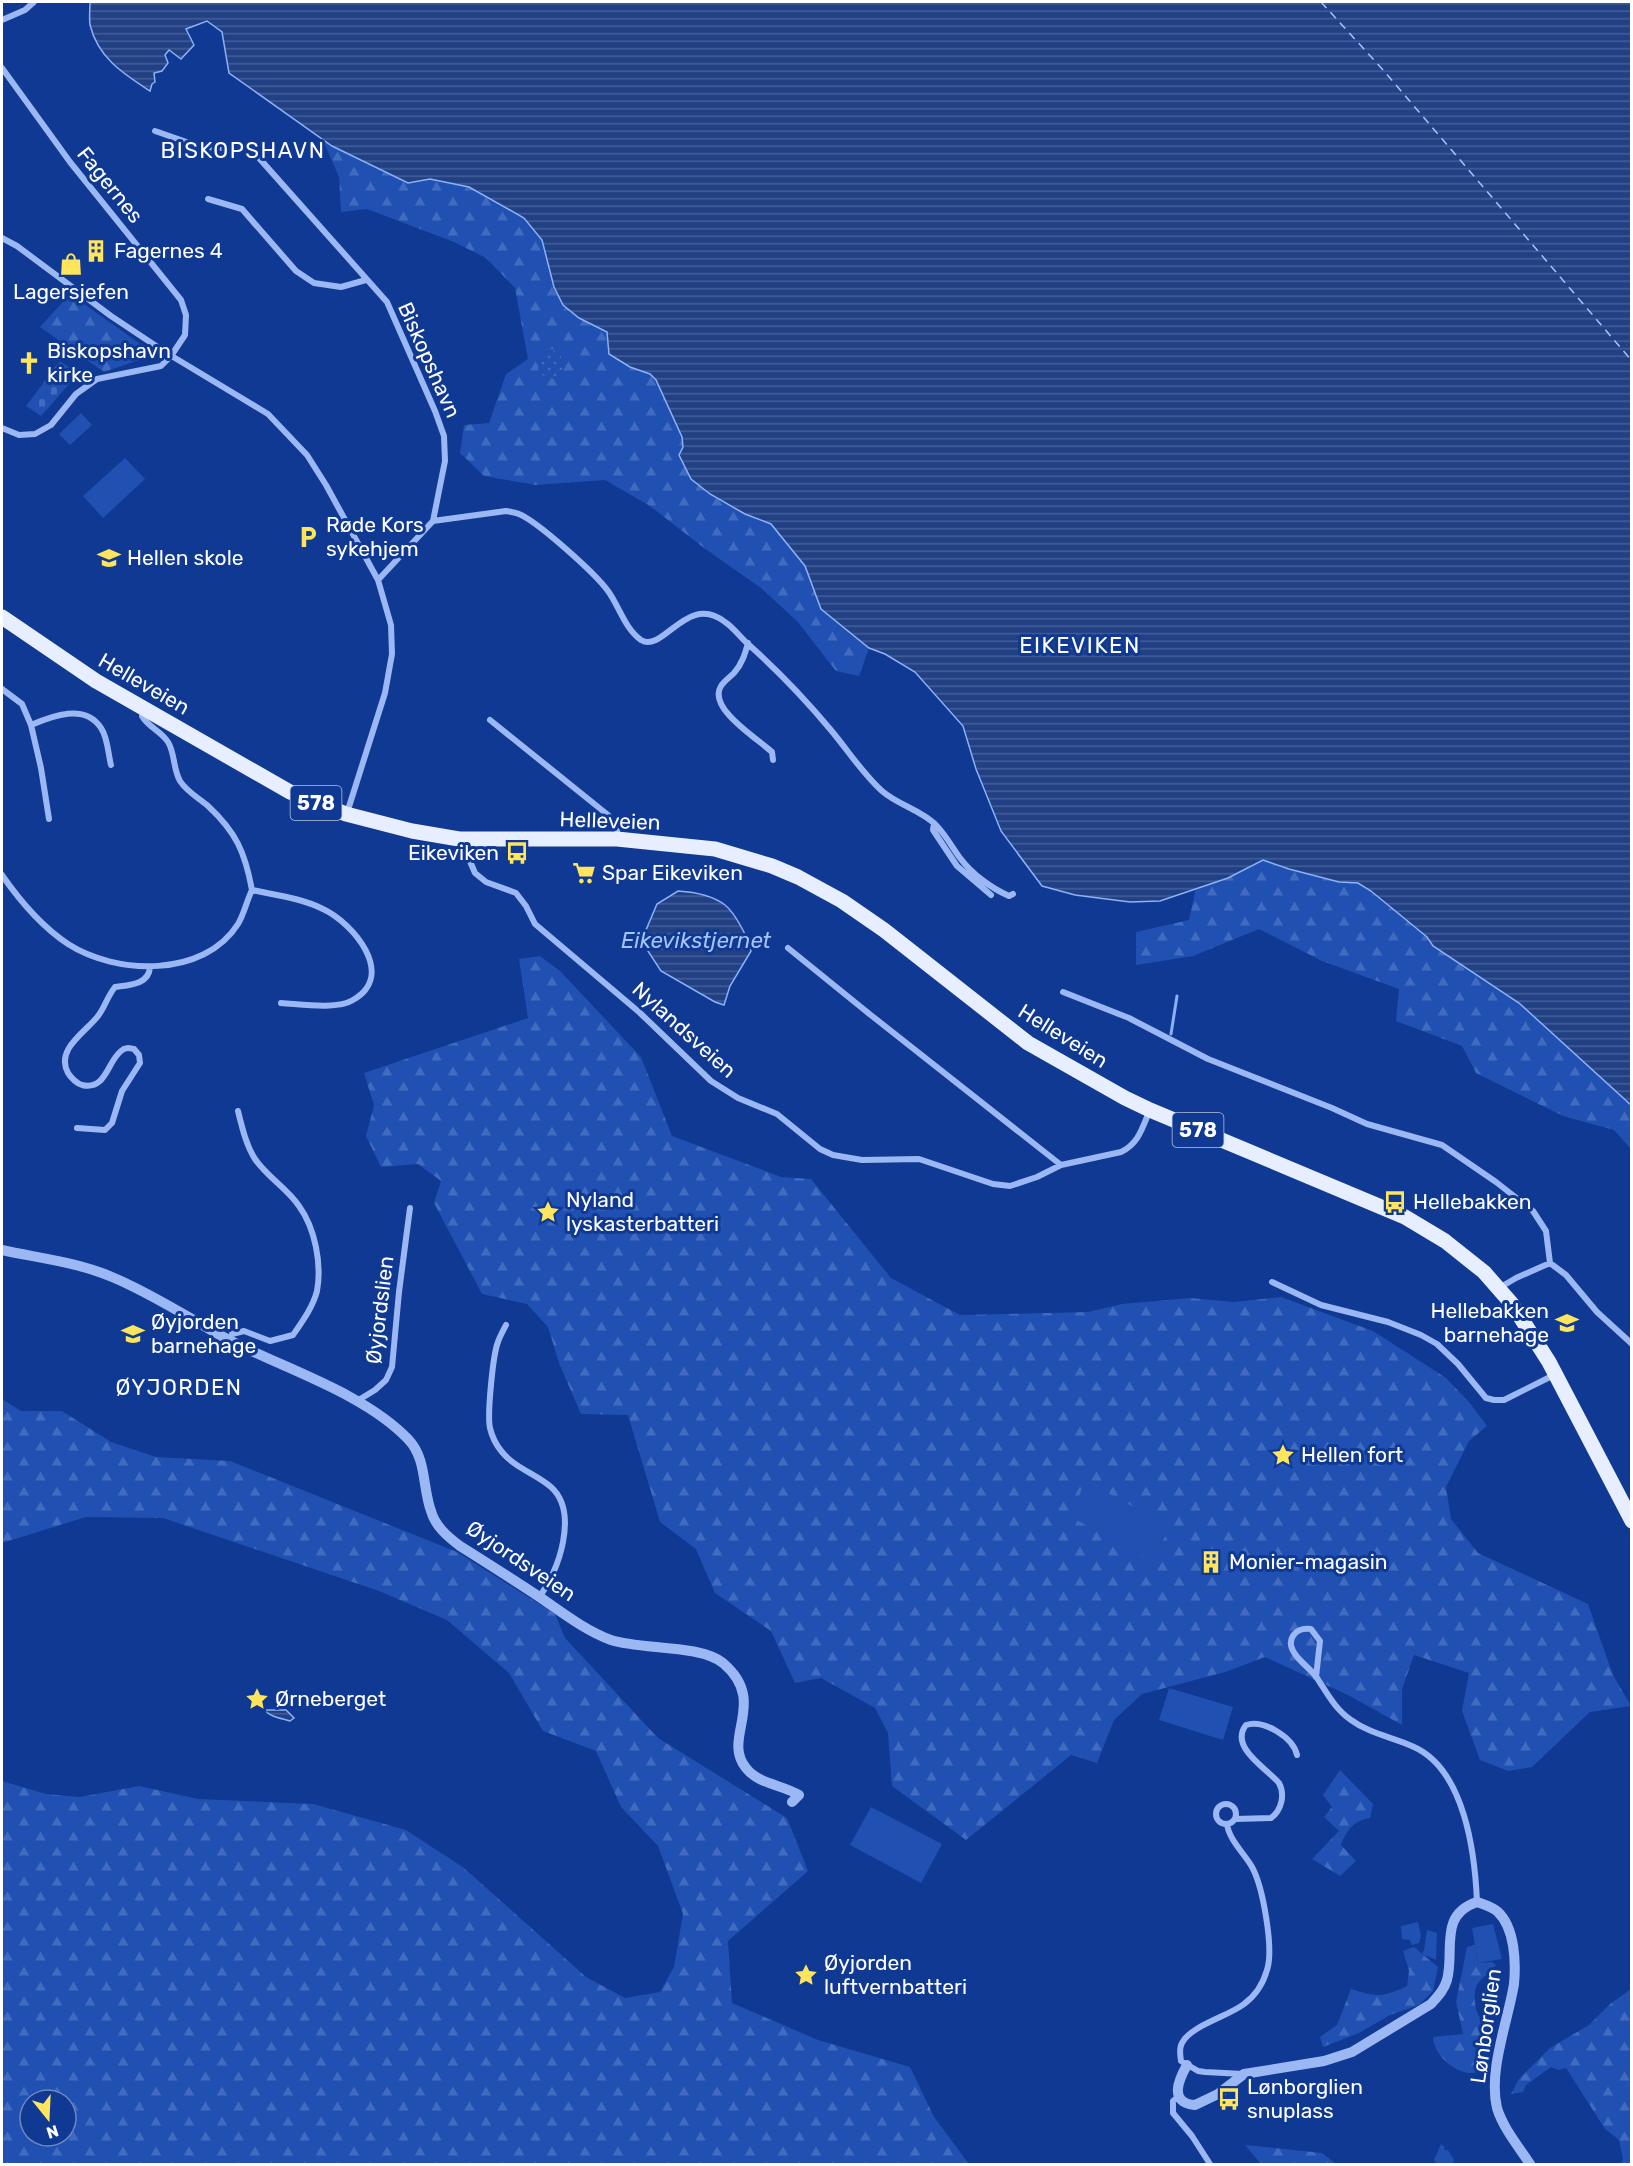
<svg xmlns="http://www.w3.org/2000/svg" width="1633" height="2166" font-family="Rubik,sans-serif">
<defs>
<pattern id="grass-dots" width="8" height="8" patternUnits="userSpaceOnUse" patternTransform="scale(1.5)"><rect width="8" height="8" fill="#2051b2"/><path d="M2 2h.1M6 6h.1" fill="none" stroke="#416bbe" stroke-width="1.8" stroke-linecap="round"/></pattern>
<pattern id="forest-firs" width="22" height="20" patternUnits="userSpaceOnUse" patternTransform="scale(1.5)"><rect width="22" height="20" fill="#2051b2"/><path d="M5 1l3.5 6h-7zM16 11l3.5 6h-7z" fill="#416bbe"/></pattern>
<pattern id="cemetery-stones" width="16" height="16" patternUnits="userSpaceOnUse" patternTransform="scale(1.5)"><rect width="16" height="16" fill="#2051b2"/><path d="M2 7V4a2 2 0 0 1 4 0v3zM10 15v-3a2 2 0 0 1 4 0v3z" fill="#416bbe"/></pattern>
<pattern id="water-rules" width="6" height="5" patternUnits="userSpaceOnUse" patternTransform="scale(1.5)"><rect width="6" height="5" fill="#224185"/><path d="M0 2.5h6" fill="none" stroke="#435e97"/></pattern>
</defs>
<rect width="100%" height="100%" fill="#0f3992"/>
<path fill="url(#grass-dots)" d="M552,349l9,7 2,13 -9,10 -13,-4 -3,-6 4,-15z"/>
<path fill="url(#forest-firs)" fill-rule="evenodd" d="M323,140l9,6 75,37 23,-4 39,8 55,31 18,22 12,47 25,31 28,14 23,35 20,7 6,6 26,57 1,10 27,47 35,20 26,10 34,42 16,43 48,39 -10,28 -23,-5 -39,-50 -36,-33 -57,-40 -54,-42 -45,-26 -70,5 -51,-9 -24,-23 4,-28 25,-2 17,-49 22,-15 -13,-71 -29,-30 -32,-16 -87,-33 -26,3 -2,-35zM552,349l9,7 2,13 -9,10 -13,-4 -3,-6 4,-15z
M70,294l73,52 -1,13 -38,13 -64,-45z
M1263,860l26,9 50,13 19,1 13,8 56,46 2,5 90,61 112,102v44l-17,-19 -51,-14 -87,-43 -14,-27 -66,-25 3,-32 -77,-28 -63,-32 -66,27 -57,9v-33l53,-12 7,-32 32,-10z
M540,956l20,15 81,86 31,79 109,41 30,2 80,99 69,37 128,-3 34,-8 68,-6 44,4 47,-5 92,34 73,47 23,24 18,24 -18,15 -23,46 5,32 27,34 110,51 25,71 18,31 -41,6 -58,55 -24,4 -28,-11 -18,-49 7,-38 -55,-18 -12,34v36l-54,-30 -83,-38 -40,15 -83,22 -28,26 -17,43 -26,-8 -105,85 -74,-54 -4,-53 -13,-25 -54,-30 -26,5 -24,-52 -56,-38 -19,-44 -36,-27 -32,-107 -47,-1 -22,-51 -11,-36 -21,-23 -45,-10 -48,-91 7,-22 -23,-17 -37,3 -15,-31 8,-31 -10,-32 164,-55 -9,-59z
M2,1399l19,12h41l49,31 45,15 74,4 227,91 98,62 10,24 93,100 129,80 21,53 -80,70 4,62 86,37 92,27 24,50 35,47h-967v-383l44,13 34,3 59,-11 59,13 115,5 93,26 58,38 122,109 39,21 35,-6 14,-25 9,-53 -25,-68 -37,-39 -25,-56 -53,-20 -34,-58 -62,-53 -68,-29 -216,-73 -77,-1 -84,26zM30,2100h36v36h-36z
M1340,1770l33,34 -3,14c-16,3 -23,11 -29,27l15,16 -16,15 -28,-17 27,-28 -15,-14 8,-10 -9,-12z
M1475,1945l3,18 14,-1 4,3c-5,7 -17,14 -20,22 -4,13 1,32 11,40l-3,45c-7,0 -14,2 -20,0 -16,-5 -30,-19 -31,-35l30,-3 -7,-32 11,-55z
M1414,1947l24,20 -5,24 -14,14 -29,10 -31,18 -36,14 -3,-10 17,-12 14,-36c25,8 32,9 56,-3l2,-15 -6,-20z
M1631,1989v175h-10l2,-5 -4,-19 -14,-11 -39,-61 -7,2 -8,-3 -25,18 -3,7 -12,2 8,-15 31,-31 39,-23 21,-21z
M1245,2145l77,8 14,11h-75z"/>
<path fill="url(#cemetery-stones)" d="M60,361l18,13 -37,42 -15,-10z"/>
<path fill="#2051b2" d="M81,413l11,12 -22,20 -11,-11z
M125,458l20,21 -42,39 -20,-22z
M1085,1481l86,46 -20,33 -80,-43z
M1169,1688l64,19 -10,33 -64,-20z
M871,1807l71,37 -21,39 -71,-38z
M1418,1922l3,13 -2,8 -7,2 -2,-5 -8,-1 -1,-13z
M1493,1924l9,35 -24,4 -6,-35z
M1427,1930l10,3 -1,27 -14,-6 2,-4z
M1441,2144l4,3 -1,3h4l6,10 -1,4h-16l-3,-4z"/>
<path fill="url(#water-rules)" stroke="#8cb1f8" stroke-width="1.5" d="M90,2h1541v1103l-112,-102 -86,-57 -6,-9 -56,-46 -13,-8 -19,-1 -50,-13 -26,-9 -35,18 -68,23 -30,1 -55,-7 -33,-9 -41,-55 -25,-62 -13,-43 -48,-54 -30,-18 -16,-6 -48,-39 -16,-43 -34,-42 -26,-10 -35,-20 -19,-15 -12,-24 4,-8 -1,-10 -26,-57 -6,-6 -20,-7 -21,-13 -2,-22 -28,-14 -16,-13 -9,-18 -12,-47 -18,-22 -55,-31 -39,-8 -22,4 -76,-37 -103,-73 -7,-41 -15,-11 -21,8 8,16 -13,14 -12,-9 -4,5 3,8 -6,8 -8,2 1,9 -3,2 -2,7c-26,-17 -52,-33 -60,-66 -1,-7 0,-16 0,-23z
M678,891c16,1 34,4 47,14 10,8 24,34 26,46l-21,35 -6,19 -9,-3 -54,-31 -15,-23v-18l11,-26z
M264,1710h22l8,8 -4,3c-10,-3 -19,-4 -26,-11z"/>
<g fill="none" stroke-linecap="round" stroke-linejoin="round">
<path stroke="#8cb1f8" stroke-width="3" d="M1171,1034l6,-38"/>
<path stroke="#a7c3fb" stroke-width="1.5" stroke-dasharray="8 6" stroke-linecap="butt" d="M1321,2l63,69 248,290"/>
<path stroke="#9bb8f4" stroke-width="6" d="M2,20l23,-10 9,-8
M2,68l68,94 111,138 5,15 -1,20 -14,21 -10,10 -64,13 -21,15 -25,31 -16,9 -16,1 -17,-7
M155,131l46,16 50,2 136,153 48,109 9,25 1,25 -12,60 -55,59
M208,199l34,10 54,62 18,12 27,4 25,-7
M2,238l15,8 94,70 54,36 103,62 39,41 19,30 52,95 13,45 1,29 -7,39 -38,120
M433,521l73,-10c5,1 9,1 13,3 19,8 76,59 89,77 11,15 17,38 33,49 22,14 46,-48 84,-18 9,6 15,15 23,22 29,26 57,55 82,85 17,20 32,44 52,62 16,14 39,19 54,34 9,9 16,22 24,33 12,16 31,30 49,38l4,-2
M748,643c-3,11 -6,21 -14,30 -4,4 -10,8 -13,13 -14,22 37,53 51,66l1,8
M2,689l20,15 9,21c21,-9 54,-22 70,3 7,10 7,26 10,37
M144,709l-2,7c6,11 19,15 26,26 7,11 5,27 12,39 7,11 19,17 28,25 28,26 37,46 44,84 23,5 49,8 71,19 30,14 74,66 30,91 -16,10 -53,4 -72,3
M490,720l118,95 9,11v12
M31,725l10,43 8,51
M934,823l-1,7 24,36 34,29
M465,840l4,19 6,14 11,9 30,11 10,13 9,18 104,88 72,69 27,17 39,16 43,35 13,6 29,5 57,-1 74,25 17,2 27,-9 24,-12 60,-13c17,-8 21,-23 28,-40
M2,875c18,26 39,51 66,69 48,31 136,34 170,-20 6,-10 9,-24 14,-34
M788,948l84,68 189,149
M1063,992l66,26 79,41 124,49 35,16 75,21 54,37 37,29 13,20 4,32
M77,1128l28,2 7,-7 10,-32 18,-28 -1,-8 -5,-6c-5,-1 -9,-2 -13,2 -14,11 -15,40 -39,34 -6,-2 -10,-6 -14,-12 -13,-24 18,-41 30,-57 7,-9 9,-19 17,-29 13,-2 34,-2 35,-20
M1272,1282l49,23 67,17 33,13 16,9 21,20 28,34 8,2h10l50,-25
M1499,1288l17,-10 34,-15 16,12 31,37 35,32
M506,1325c-3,6 -6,11 -8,17 -5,12 -11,73 -8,86 2,9 7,18 12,24 13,16 34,22 49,35 28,25 8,85 -12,110
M230,1340l2,-6 12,-3 26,10 23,-6c9,-13 20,-28 24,-44 5,-27 -2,-63 -18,-85 -12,-18 -32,-29 -44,-47 -9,-14 -13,-32 -17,-48
M357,1401l18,-11 11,-10 6,-13 7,-75 11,-84
M1316,1677l4,-36 -9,-12c-16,-2 -26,11 -16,25 6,9 16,15 22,24 10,15 18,31 34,42 19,14 42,17 63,27 51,23 61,107 63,155
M1216 1814a10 10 0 1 1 20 0a10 10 0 1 1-20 0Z
M1235,1819l36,-1c11,-8 14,-24 8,-35 -13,-15 -50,-36 -33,-58 17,-6 47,12 51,30
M1227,1824c2,16 17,29 25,43 11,20 22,82 15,103 -4,14 -12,26 -23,34 -15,12 -54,22 -62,39 -3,5 -2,12 -1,18l17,10 7,1 38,2
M1179,2096l-6,5v12l19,23 18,28"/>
<path stroke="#9bb8f4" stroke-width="10" d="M2,1250c36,8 75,12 110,27 41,17 78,42 117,63 56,29 135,53 179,99 19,20 14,47 23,72 4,15 17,26 29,35 27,17 54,34 81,52 22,15 45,33 70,42 30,10 88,4 112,23 46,39 -2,75 23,105 12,16 37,17 53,27l-7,7
M1187,2065c-8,14 -19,38 8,40l23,-11 26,-20 80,-13 28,-9 79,-48c7,-8 13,-14 16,-24 8,-29 -9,-65 30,-78 8,3 14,4 21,10 17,16 18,51 16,72 -6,37 -26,87 -17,124 6,20 22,39 33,56"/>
<path stroke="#e7eeff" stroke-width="15" d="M2,617l94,64 194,111 56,22 66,17 47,8h158l98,10 57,17 26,11 44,24 42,29 144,113 97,55 25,12 255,107 40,24 39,31 28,32 37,58 83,159"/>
</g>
<defs>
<g id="building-bare" transform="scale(1.8)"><path d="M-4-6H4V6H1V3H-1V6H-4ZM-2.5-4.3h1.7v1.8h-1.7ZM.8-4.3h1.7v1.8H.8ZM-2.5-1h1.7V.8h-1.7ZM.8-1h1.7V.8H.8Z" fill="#ffe45d" stroke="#0f3992" stroke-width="2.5" paint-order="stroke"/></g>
<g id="shop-bare" transform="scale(1.8)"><path d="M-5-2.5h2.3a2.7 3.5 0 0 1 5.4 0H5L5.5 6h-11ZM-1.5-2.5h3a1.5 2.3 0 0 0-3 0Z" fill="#ffe45d" stroke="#0f3992" stroke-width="2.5" paint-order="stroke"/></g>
<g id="church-bare" transform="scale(1.8)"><path d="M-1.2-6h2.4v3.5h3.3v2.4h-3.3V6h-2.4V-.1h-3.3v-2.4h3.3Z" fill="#ffe45d" stroke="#0f3992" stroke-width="2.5" paint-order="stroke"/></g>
<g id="parking-bare" transform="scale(1.8)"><path d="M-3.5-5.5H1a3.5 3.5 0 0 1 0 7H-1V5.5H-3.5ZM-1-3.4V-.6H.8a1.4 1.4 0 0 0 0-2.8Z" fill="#ffe45d" stroke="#0f3992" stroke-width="2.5" paint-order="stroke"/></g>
<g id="school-bare" transform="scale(1.8)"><path d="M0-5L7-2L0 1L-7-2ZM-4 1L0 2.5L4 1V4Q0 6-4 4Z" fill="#ffe45d" stroke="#0f3992" stroke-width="2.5" paint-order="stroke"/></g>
<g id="bus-bare" transform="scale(1.8)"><path d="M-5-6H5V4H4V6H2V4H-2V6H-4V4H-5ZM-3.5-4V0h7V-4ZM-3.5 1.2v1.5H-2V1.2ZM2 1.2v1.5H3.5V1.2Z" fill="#ffe45d" stroke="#0f3992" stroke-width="2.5" paint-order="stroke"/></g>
<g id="supermarket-bare" transform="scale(1.8)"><path d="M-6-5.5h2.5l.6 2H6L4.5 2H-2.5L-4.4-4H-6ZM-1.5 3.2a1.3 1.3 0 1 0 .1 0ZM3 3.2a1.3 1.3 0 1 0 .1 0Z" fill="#ffe45d" stroke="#0f3992" stroke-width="2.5" paint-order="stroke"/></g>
<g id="sight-bare" transform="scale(1.8)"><path d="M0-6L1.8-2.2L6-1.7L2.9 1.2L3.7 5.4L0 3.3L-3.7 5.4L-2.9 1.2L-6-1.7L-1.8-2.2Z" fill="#ffe45d" stroke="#0f3992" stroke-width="2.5" paint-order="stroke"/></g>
</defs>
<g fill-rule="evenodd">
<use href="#building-bare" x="96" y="251"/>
<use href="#shop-bare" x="71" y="264"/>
<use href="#church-bare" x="29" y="363"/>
<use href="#parking-bare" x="308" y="537"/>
<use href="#school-bare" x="109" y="558"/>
<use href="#bus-bare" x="517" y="853"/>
<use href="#supermarket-bare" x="584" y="873"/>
<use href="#bus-bare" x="1395" y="1202"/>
<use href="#sight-bare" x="548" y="1212"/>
<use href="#school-bare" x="1567" y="1323"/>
<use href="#school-bare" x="133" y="1334"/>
<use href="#sight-bare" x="1283" y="1455"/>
<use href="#building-bare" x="1211" y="1562"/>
<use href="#sight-bare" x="257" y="1699"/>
<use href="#sight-bare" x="806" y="1975"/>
<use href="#bus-bare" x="1229" y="2099"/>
</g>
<g text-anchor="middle" stroke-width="6" stroke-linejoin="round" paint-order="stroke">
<g fill="#0f3992" stroke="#b7c4de" stroke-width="1.5">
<rect x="290.5" y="786" width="51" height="34" rx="4.5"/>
<rect x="1172.5" y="1113" width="51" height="34" rx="4.5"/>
</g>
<g font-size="20" font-weight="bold" fill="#fff">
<text x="316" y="810">578</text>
<text x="1198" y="1137">578</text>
</g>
<g font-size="21" fill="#fff" stroke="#0f3992">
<text transform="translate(110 185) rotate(51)" y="7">Fagernes</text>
<text transform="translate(429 360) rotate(66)" y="7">Biskopshavn</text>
<text transform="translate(144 684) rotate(30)" y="7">Helleveien</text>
<text transform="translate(610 821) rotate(2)" y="7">Helleveien</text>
<text transform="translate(684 1030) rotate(42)" y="7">Nylandsveien</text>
<text transform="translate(1063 1036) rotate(32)" y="7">Helleveien</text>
<text transform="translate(380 1310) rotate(-83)" y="7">Øyjordslien</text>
<text transform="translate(521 1561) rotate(34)" y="7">Øyjordsveien</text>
<text transform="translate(1486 2026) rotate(-82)" y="7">Lønborglien</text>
</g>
<g font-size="21" fill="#fff" stroke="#0f3992" text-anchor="start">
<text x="114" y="258">Fagernes 4</text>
<text x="71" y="299" text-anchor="middle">Lagersjefen</text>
<text x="47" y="358">Biskopshavn<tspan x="47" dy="24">kirke</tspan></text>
<text x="326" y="532">Røde Kors<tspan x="326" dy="24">sykehjem</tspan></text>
<text x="127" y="565">Hellen skole</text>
<text x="499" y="860" text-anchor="end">Eikeviken</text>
<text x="602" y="880">Spar Eikeviken</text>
<text x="566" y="1207">Nyland<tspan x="566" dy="24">lyskasterbatteri</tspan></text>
<text x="1413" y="1209">Hellebakken</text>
<text x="1549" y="1318" text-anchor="end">Hellebakken<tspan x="1549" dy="24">barnehage</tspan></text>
<text x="151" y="1329">Øyjorden<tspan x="151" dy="24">barnehage</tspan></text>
<text x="1301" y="1462">Hellen fort</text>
<text x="1229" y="1569">Monier-magasin</text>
<text x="275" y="1706">Ørneberget</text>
<text x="824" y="1970">Øyjorden<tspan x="824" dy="24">luftvernbatteri</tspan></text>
<text x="1247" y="2094">Lønborglien<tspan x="1247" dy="24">snuplass</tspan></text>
</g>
<g font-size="22" letter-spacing="1.5" fill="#fff" stroke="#0f3992">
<text x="243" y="158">BISKOPSHAVN</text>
<text x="1080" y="653">EIKEVIKEN</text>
<text x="179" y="1395">ØYJORDEN</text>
</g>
<g font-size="22" font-style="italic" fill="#a7c3fb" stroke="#0f3992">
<text x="696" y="948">Eikevikstjernet</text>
</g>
</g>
<rect width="1633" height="2166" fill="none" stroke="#ffffff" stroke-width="6"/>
<g transform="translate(48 2118) rotate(162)"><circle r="28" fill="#0f3992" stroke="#6f88be" stroke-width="1.5"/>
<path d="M0-4.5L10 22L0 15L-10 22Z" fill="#ffe45d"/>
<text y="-9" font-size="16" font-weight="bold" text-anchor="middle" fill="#ffffff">N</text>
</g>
</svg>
